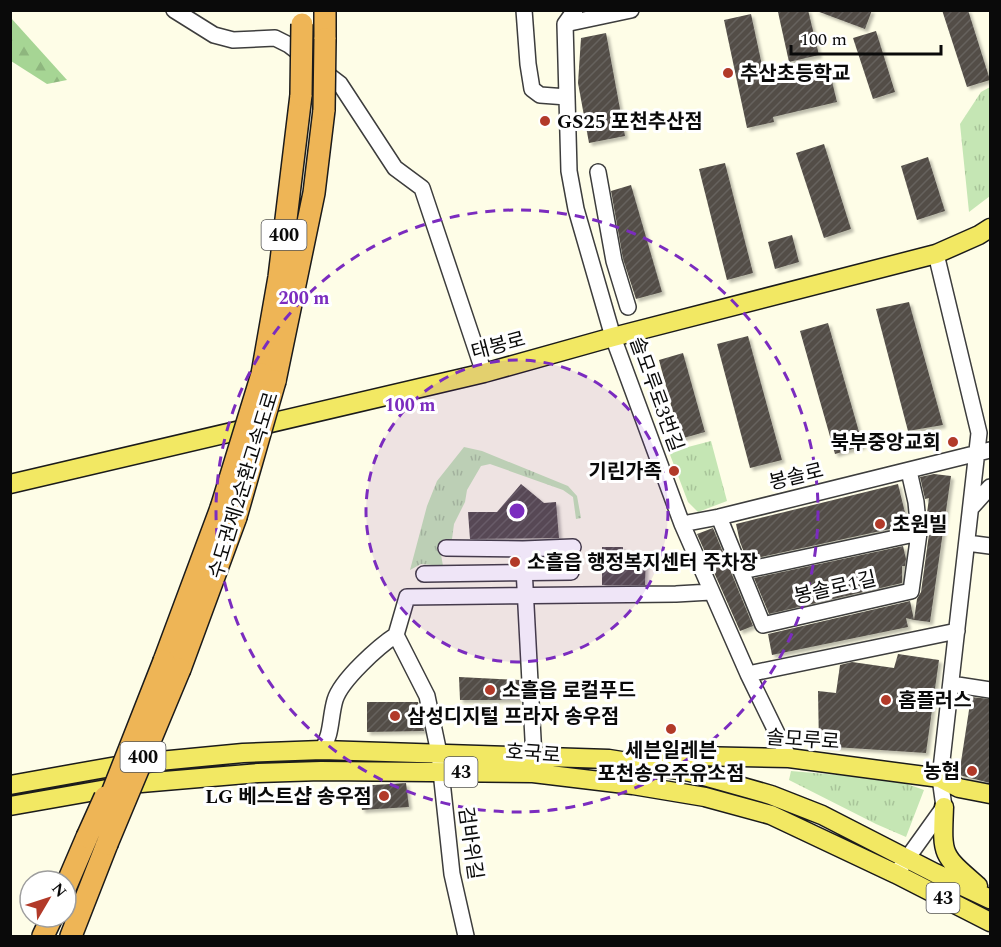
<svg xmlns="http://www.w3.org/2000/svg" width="1001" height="947" font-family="Spectral,'Noto Sans KR',serif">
<defs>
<pattern id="forest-firs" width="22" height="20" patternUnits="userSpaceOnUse" patternTransform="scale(1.5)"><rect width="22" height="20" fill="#a6d594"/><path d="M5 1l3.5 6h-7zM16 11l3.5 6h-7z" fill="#8eb67e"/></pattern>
<pattern id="park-tufts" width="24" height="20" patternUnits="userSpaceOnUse" patternTransform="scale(1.5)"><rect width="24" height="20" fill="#c5e6b4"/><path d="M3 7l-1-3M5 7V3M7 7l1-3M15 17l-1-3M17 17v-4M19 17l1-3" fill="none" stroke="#a8c499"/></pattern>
<pattern id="building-hatch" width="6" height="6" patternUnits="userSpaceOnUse" patternTransform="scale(1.5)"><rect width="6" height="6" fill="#524d47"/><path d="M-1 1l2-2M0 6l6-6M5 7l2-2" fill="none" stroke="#66625d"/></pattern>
<filter id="shadow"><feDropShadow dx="3" dy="3" stdDeviation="1.5" flood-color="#0004"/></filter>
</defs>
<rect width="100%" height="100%" fill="#fefde7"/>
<path fill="url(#forest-firs)" d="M11,18l56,62 -20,4 -36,-23z"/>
<path fill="url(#park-tufts)" d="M990,87v109l-21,16 -9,-88 21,-32z
M711,441l16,60 -29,11 -10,-10 -19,-50z
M464,447l18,4 86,35 9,10 4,22 -5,1 -3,-22 -10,-7 -73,-26 -9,2 -14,24 -2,12 -11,22 -2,15 -12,10 3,17 -22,-2 -11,6 17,-64 10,-25z
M791,771l105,9 28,10 -18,47 -30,-13 -87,-44z"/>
<path fill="url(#building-hatch)" filter="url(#shadow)" d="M785,10h23l11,45 -30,7 -11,-50z
M814,10h58l-7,19z
M942,10h26l22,70 -23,7z
M751,14l15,70 63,-15 8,33 -64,15 1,5 -27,6 -23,-108z
M876,31l19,61 -22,7 -20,-61z
M606,33l19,103 -36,7 -11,-60 3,-45z
M824,144l27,85 -27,9 -28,-85z
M928,157l17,54 -28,9 -16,-54z
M725,163l28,110 -26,7 -28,-111z
M631,185l31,107 -26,7 -13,-40 -12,-68z
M792,235l7,27 -24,7 -7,-27z
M909,302l34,123 -35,6 -32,-122z
M828,323l35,123 -28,8 -35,-123z
M748,336l34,124 -32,8 -33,-124z
M683,353l22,79 -25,7 -21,-79z
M934,474l17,2 -21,146 -16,-2 3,-21 4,-7 8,-58 -2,-21 2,-15 -4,1 -5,-22z
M521,484l23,19 12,-1 3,36 -89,1 -2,-27h29z
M898,484l10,41 -161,35 -7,-18 -4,-18z
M713,528l40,98 -13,5 -43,-97z
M903,546l3,13 -1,7h-3v17l-133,31 -15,-36z
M602,547h21v8h23l-1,30h-43z
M910,601l4,19 -8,-2 2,9 -136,28 -4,-21z
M898,654l41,6 -13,93 -107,-7 -1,-55 18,2 4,-28 12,-3 42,6z
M459,677l61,3v20h-60z
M971,697l19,2v84l-31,-8z
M367,702h51l6,29 -57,1z
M406,783l3,24 -47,3 -4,-24z"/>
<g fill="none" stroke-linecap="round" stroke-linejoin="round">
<g stroke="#3d3d3d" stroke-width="18">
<path id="minor" d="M174,10l40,25 19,5 42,-2 14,7 51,39 55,84 27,20 62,185
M524,10l4,54 4,25 8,6 27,2
M575,10l-10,14 4,147 7,38 37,128 69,187 66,150 41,84
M565,24l66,-14
M598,172l16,89 14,46
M971,508l19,-21
M719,517l44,108 148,-34 8,-58 -3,-31 -7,-31
M682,524l37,-7 271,-67
M967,543l23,3
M446,548l77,1 11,209
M523,549l50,-2
M742,571l177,-38
M424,574l147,-2
M748,674l209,-43
M951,684l39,6
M322,750c10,-16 8,-33 13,-50 6,-20 44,-54 61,-65
M896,874l48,-67 -4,-29 39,-345 -43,-179
M466,936l-14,-62 -13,-121 -12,-57 -31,-61 11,-38 269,-3 35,-2"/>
</g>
<g stroke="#1b1b1b" stroke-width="21">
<path id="major" d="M10,484l474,-111 129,-36 323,-83 43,-19 11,-7
M649,755l140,3 151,20 19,10 31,6
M10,785l118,-21 115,-11 79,-3 287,9 81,13 81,23 51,20 113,58 55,26
M10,806l131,-23 117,-10 63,-2 212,2 100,12 72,12 66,18 125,59 94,48
M944,807c-2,49 -3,47 34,79"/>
</g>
<g stroke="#1b1b1b" stroke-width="24">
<path id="highway" d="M325,39v-29
M262,374l17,-97 22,-182
M275,381l39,-188 10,-83
M164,661l57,-153
M180,669l56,-152
M66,886l21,-49
M43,936l9,-19
M71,936l36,-92"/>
</g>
<use href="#minor" stroke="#fff" stroke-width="15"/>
<use href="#major" stroke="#f2e863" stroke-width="18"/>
<use href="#highway" stroke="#eeb556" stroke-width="21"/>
<g stroke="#1b1b1b" stroke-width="24" stroke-linecap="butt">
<path id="highway-bridge" d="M301,95l1,-71
M324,110l1,-71
M221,508l41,-134
M236,517l39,-136
M105,811l59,-150
M87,837l18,-40
M107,844l73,-175"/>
</g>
<use href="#highway-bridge" stroke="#eeb556" stroke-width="21"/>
</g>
<circle cx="517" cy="511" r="151" fill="#7b2cbf" fill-opacity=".12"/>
<g fill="none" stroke="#7b2cbf" stroke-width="3" stroke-dasharray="10 8">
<circle cx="517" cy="511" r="151"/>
<circle cx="517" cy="511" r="301"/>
</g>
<g fill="#b23a29" stroke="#fff" stroke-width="2">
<circle cx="728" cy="73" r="6"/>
<circle cx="545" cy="121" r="6"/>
<circle cx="953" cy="442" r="6"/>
<circle cx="674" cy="471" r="6"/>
<circle cx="880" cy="524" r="6"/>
<circle cx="515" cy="562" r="6"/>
<circle cx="490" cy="690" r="6"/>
<circle cx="886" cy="700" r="6"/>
<circle cx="395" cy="716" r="6"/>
<circle cx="671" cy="729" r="6"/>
<circle cx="972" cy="771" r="6"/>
<circle cx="384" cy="796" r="6"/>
</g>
<g text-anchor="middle" stroke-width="6" stroke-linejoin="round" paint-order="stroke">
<g fill="#fff" stroke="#545454" stroke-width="1.5">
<rect x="261.5" y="220" width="45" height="30" rx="4.5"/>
<rect x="120.5" y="742" width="45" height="30" rx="4.5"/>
<rect x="444.5" y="757" width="33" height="30" rx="4.5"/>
<rect x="926.5" y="883" width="33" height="30" rx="4.5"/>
</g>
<g font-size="18" font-weight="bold" fill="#0a0a0a">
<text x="284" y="241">400</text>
<text x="143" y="763">400</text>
<text x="461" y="778">43</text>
<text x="943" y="904">43</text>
</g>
<g font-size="20" font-weight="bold" fill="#0a0a0a" stroke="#fff" text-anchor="start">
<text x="740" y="80">추산초등학교</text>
<text x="557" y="128">GS25 포천추산점</text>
<text x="941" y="449" text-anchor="end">북부중앙교회</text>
<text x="662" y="478" text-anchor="end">기린가족</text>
<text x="892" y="531">초원빌</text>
<text x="527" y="569">소흘읍 행정복지센터 주차장</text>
<text x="502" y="697">소흘읍 로컬푸드</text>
<text x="898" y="707">홈플러스</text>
<text x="407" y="723">삼성디지털 프라자 송우점</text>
<text x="671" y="757" text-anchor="middle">세븐일레븐<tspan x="671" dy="23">포천송우주유소점</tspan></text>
<text x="960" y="778" text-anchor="end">농협</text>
<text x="372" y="803" text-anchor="end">LG 베스트샵 송우점</text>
</g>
<g font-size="20" fill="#0a0a0a" stroke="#fff">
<text transform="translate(498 345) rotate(-15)" y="7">태봉로</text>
<text transform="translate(657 394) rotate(70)" y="7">솔모루로3번길</text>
<text transform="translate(796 476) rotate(-14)" y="7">봉솔로</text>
<text transform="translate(243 485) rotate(-73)" y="7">수도권제2순환고속도로</text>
<text transform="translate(835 587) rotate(-13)" y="7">봉솔로1길</text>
<text transform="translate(803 739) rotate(4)" y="7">솔모루로</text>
<text transform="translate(533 753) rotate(4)" y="7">호국로</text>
<text transform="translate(471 843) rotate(82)" y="7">검바위길</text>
</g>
</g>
<circle cx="517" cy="511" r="9" fill="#7b2cbf" stroke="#fff" stroke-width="3"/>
<g font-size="18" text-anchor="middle" font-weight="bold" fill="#7b2cbf" stroke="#fff" stroke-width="6" stroke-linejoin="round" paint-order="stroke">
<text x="304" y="304">200 m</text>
<text x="410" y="411">100 m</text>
</g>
<rect width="1001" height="947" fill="none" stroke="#0a0a0a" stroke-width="24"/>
<g transform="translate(48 899) rotate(51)"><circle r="28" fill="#ffffff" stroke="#9d9d9d" stroke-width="1.5"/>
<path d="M0-4.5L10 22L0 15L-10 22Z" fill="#b23a29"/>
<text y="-9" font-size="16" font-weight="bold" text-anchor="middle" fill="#0a0a0a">N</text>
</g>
<path d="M791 45v9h150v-9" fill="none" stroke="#0a0a0a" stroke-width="3"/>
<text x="800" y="45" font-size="18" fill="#0a0a0a" stroke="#ffffff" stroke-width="4.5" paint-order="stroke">100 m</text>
</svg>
